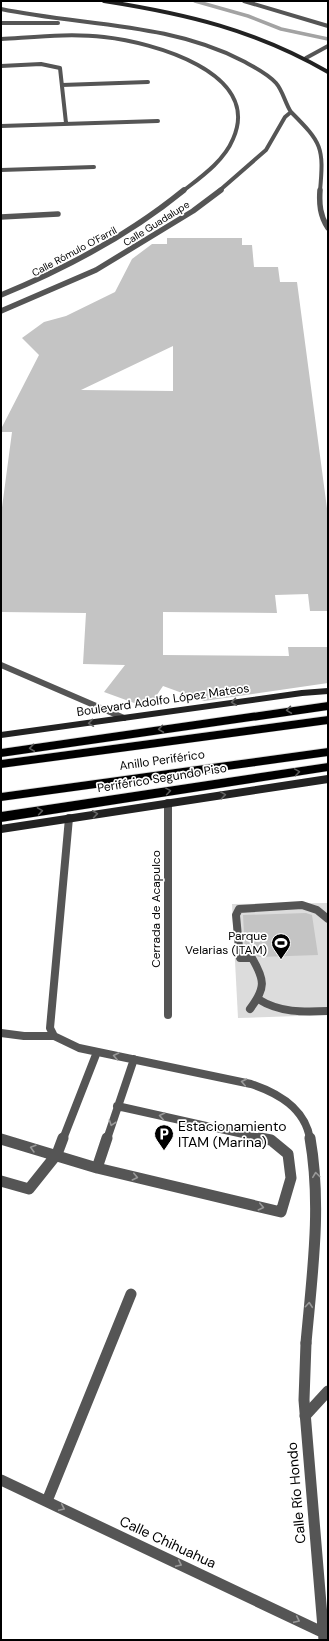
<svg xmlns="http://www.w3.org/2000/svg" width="329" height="1641" font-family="'DM Sans',sans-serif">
<rect width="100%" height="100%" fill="#fff"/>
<path fill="#dcdcdc" d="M328,903v112l-90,3 -6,-114z"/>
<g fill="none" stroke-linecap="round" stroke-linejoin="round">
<path stroke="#a3a3a3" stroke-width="3.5" d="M195,1l53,15 33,13 47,10"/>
</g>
<path fill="#c4c4c4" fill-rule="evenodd" d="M167,238h75v7h10l2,22h24l2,15h17l31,234v95h-18l-2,-17 -33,1 2,18 -114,-1v43l126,1 -1,-9h40v36l-124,18 -41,-15 -15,22 -44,-16 21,-27 -42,-1 3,-51 -85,-1v-97l11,-83h-11v-3l38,-74 -17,-17 22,-16 22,-6 49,-24 17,-33 20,-15h15zM173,346v45l-92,-1z
M306,913l6,2 6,40 -60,2 -3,-4 -10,-1 -2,-37z"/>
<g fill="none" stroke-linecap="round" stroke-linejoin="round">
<g stroke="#dbdbdb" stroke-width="1">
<path id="motorway" d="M328,702v8l-327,47v-8z
M328,716v8l-327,44v-8z
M328,748v8l-327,45v-8z
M328,763v8l-327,51v-10z"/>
</g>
<path stroke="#555" stroke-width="4" d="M244,1l84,25"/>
<path stroke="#555" stroke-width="8" d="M69,818l-19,210 4,8 25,12 172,36c27,9 54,24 59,55
M1,1033l23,3h30
M117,1106l148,33
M63,1139l34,-87
M107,1139l27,-80"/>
<path stroke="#555" stroke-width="11" d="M1,1139l96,29 184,44 10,-34 -3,-24 -17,-14 -11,-2
M97,1168l10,-30
M1,1181l28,8 28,-35 6,-16
M306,1343c6,-68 16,-137 4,-205
M305,1416l23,-25"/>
<path stroke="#555" stroke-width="4" d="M1,23h57"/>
<path stroke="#555" stroke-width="8" d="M258,999c22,14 45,13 70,12
M250,1009c16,-21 15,-29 2,-51h-12l-4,-43 3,-6 63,-4 15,5 11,9"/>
<path stroke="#555" stroke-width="4" d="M1,9c81,17 167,13 242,52 11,6 24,12 33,22 7,8 9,20 15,29l-6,5 -19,33 -47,41
M1,39c34,-2 69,-6 103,-2 47,5 159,35 129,102 -9,22 -32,38 -50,52
M306,58l22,-12
M1,66l40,-2 19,4 6,55
M62,85l86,-3
M291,112c31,31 33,35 29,79
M1,126l157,-5
M1,170l93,-3"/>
<path stroke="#555" stroke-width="5.5" d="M320,190c-1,14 0,26 8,38
M1,217l57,-3
M1,295c66,-27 128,-60 183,-105
M1,311l95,-41 97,-59 28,-21"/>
<path stroke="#555" stroke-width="6" d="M1,665l123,53"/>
<path stroke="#555" stroke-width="8" d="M168,803v212"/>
<path stroke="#555" stroke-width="11" d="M306,1343l-2,57 20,240
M1,1480l321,152
M47,1501l84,-207"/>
<path stroke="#222" stroke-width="4" d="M104,1c83,13 151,29 224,71"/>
<path stroke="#222" stroke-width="6" d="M1,735l301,-42 26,-2"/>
<path stroke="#222" stroke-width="8" d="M1,829l327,-50"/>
<use href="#motorway" fill="#000" fill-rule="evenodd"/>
</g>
<defs><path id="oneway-chevron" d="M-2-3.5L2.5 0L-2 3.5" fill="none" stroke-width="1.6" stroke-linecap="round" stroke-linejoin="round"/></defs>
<g stroke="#646464">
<use href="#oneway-chevron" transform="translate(234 702) rotate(172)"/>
<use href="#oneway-chevron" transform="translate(91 723) rotate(172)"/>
<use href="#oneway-chevron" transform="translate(223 795) rotate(-8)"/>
<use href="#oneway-chevron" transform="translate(95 814) rotate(-8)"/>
</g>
<g stroke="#595959">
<use href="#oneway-chevron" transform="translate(289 710) rotate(172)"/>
<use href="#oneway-chevron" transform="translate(161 729) rotate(172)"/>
<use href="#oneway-chevron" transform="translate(32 748) rotate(172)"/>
<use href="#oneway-chevron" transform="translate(297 772) rotate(-9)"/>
<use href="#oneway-chevron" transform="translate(168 791) rotate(-9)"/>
<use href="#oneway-chevron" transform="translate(40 811) rotate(-9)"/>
</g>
<g stroke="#999">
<use href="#oneway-chevron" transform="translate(116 1056) rotate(-168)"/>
<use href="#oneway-chevron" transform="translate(244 1082) rotate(-168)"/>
<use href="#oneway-chevron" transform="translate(162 1116) rotate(-168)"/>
<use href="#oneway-chevron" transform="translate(112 1123) rotate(109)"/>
<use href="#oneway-chevron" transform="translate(33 1148) rotate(-164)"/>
<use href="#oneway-chevron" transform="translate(316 1175) rotate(-97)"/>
<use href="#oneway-chevron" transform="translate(135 1177) rotate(13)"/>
<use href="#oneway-chevron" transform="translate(261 1207) rotate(13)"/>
<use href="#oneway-chevron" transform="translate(309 1305) rotate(-85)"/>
<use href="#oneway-chevron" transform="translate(62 1508) rotate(25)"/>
<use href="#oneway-chevron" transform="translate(179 1564) rotate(25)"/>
<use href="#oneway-chevron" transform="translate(297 1620) rotate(25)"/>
</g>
<defs>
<g id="stadium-pin" transform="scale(1)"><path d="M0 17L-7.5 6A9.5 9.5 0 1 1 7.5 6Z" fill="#000" stroke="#fff"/><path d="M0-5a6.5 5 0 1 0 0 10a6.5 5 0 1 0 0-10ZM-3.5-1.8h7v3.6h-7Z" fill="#fff"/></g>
<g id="parking-pin" transform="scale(1)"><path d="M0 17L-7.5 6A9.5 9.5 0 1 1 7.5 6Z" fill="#000" stroke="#fff"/><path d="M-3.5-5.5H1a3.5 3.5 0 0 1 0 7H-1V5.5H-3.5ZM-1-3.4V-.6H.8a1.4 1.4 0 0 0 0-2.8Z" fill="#fff"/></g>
</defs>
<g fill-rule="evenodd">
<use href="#stadium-pin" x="281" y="943"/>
<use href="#parking-pin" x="164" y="1134"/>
</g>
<g text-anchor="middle" stroke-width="3.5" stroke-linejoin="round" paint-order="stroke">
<g font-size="10" fill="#000" stroke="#fff">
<text transform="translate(156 223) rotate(-32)" y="4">Calle Guadalupe</text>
<text transform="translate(74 251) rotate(-28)" y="4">Calle Rómulo O'Farril</text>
</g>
<g font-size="12" fill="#000" stroke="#fff">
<text transform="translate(163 700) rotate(-8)" y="4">Boulevard Adolfo López Mateos</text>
<text transform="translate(162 760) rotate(-8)" y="4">Anillo Periférico</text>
<text transform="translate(162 778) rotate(-9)" y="4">Periférico Segundo Piso</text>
<text transform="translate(156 909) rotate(-90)" y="4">Cerrada de Acapulco</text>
</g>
<g font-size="12" fill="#000" stroke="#fff" text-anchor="end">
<text x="267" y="940">Parque<tspan x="267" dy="14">Velarias (ITAM)</tspan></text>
</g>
<g font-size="14" fill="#000" stroke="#fff" text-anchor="start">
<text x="178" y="1131">Estacionamiento<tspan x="178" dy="16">ITAM (Marina)</tspan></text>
</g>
<g font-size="14" fill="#000" stroke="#fff">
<text transform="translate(296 1493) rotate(-95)" y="5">Calle Río Hondo</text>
<text transform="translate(168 1542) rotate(25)" y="5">Calle Chihuahua</text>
</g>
</g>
<rect width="329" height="1641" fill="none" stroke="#000000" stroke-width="4"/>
</svg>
